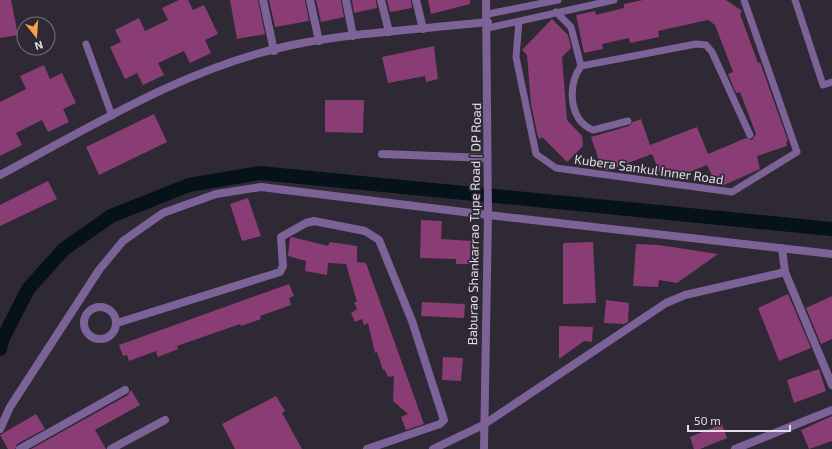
<svg xmlns="http://www.w3.org/2000/svg" width="832" height="449" font-family="'Exo 2',sans-serif">
<rect width="100%" height="100%" fill="#2e2935"/>
<g fill="none" stroke-linecap="round" stroke-linejoin="round">
<path stroke="#05121a" stroke-width="14" d="M0,349l3,-11 25,-49 36,-40 47,-33 78,-31 71,-12 572,56"/>
</g>
<path fill="#8a3c75" d="M0,0h11l7,35 -18,3z
M179,0h9l5,10 11,-5 14,29 -13,6 6,13 -21,10 -6,-12 -26,12 6,12 -21,10 -6,-12 -12,6 -15,-32 11,-5 -6,-12 24,-12 6,13 23,-11 -6,-12z
M230,0h28l7,34 -28,5z
M269,0h36l4,21 -34,6z
M316,0h25l3,17 -23,5z
M352,0h24l1,8 -23,5z
M387,0h24l1,8 -22,4z
M428,0h42v4l-39,10z
M643,0h83l16,11 -2,3 18,49 2,-1 28,79 -2,1 1,4 -30,10 3,13 -38,17 -3,-1 -3,-6 -2,1 -7,-15 -35,14 -7,-1 -1,-3 -3,1 -9,-22 -43,16h-4l-1,-5 -3,1 -10,-29 38,-11 4,-4 8,-3 9,26 47,-18 11,27 38,-16 6,2 4,-6 -16,-42 -4,1 -8,-19 5,-2 -18,-47 -7,-5 -50,11 1,6 -29,6 -1,-5 -27,6 1,5 -19,4 -8,-38 19,-4 1,4 28,-7v-4z
M552,19l16,16 3,13 -9,9 5,63 15,16 1,10 -16,16 -25,-25 -2,2 -2,-2 -7,-32 -4,-50 -5,-5z
M434,46l4,33 -12,3 -1,-6 -37,7 -6,-26z
M44,65l6,14 12,-6 14,30 -13,6 6,13 -21,10 -6,-12 -26,13 6,12 -22,11v-54l26,-13 -6,-13z
M325,100h39l-1,33 -38,-1z
M154,114l13,28 -68,33 -13,-28z
M48,181l9,18 -57,27v-21z
M248,198l13,38 -19,5 -12,-37z
M421,220l21,1 -1,18 30,2 -1,23h-14v-5l-36,-1z
M292,237l36,9 2,-4 27,4v16l9,1 58,161 -18,6 -5,-13 7,-3 -15,-13 1,-25 -6,1 -3,-7h-2l-6,-18 -2,1 -7,-30 -4,2 -2,-6 -7,3 -4,-9 6,-4 -3,-7h3l-11,-38 -18,-1 -1,12 -22,-4 1,-10 -18,-5 2,-18z
M593,242l3,61 -33,1v-61z
M636,244l23,1 59,9 -41,29 -18,-3 -1,7 -25,-1z
M289,284l5,12 -5,2 2,7 -31,11 1,3 -20,7 -1,-2 -63,22 1,3 -20,8 -2,-6 -27,10 -2,-6 -4,1 -4,-11z
M788,294l23,54 -32,13 -21,-53z
M832,296v43l-11,5 -15,-36z
M606,300l23,3 -1,19 -4,2 -20,-1z
M422,302l43,2 -1,14 -43,-2z
M559,326l34,1 -1,15 -8,-1 -25,18z
M443,357l20,1 -2,23 -19,-1z
M819,369l7,22 -32,12 -7,-23z
M131,390l9,15 -45,25 11,19h-75l97,-54z
M276,396l9,15 -3,2 20,36h-67l-13,-25z
M36,414l9,15 -28,15 -2,5h-7l-8,-14z
M832,416v25l-23,8 -8,-19z
M722,424l5,14 -27,11h-6l-4,-12z"/>
<g fill="none" stroke-linecap="round" stroke-linejoin="round">
<path stroke="#7c6296" stroke-width="7" d="M795,0l28,85 9,-3
M556,12l15,15 10,39 115,-22 10,1 6,7 38,83
M488,14l70,-14
M519,21l-3,36 20,97 20,14 176,24 65,-40 -53,-152
M488,28l126,-28
M86,44l26,72
M581,66c-14,20 -12,54 12,64l35,-9"/>
<path stroke="#7c6296" stroke-width="8" d="M263,0l11,51
M310,0l9,41
M346,0l7,36
M381,0l8,32
M416,0l7,29
M382,154l105,4
M0,175c94,-50 187,-108 292,-130 65,-13 131,-16 196,-23
M782,248l3,24 47,113
M84 323a16 16 0 1 1 32 0a16 16 0 1 1-32 0Z
M117,323l163,-51 3,-6 -2,-29 25,-14 8,-2 51,10 14,9 33,81 32,99 -4,4 -73,25
M0,429l10,-22 89,-137 24,-29 40,-28 53,-19 45,-7 227,28
M20,449l105,-59
M111,449l54,-29
M433,449l50,-24 183,-122 19,-8 100,-23
M735,449l97,-39"/>
<path stroke="#7c6296" stroke-width="8" d="M488,215l344,39
M484,449l4,-234 -2,-215"/>
</g>
<g text-anchor="middle" stroke-width="3.5" stroke-linejoin="round" paint-order="stroke">
<g font-size="13" fill="#e1dee6" stroke="#2e2935">
<text transform="translate(649 169) rotate(8)" y="5">Kubera Sankul Inner Road</text>
<text transform="translate(474 224) rotate(-89)" y="5">Baburao Shankarrao Tupe Road | DP Road</text>
</g>
</g>
<g transform="translate(36 36) rotate(163)"><circle r="19" fill="#2e2935" stroke="#76717c"/>
<path d="M0-3L7 15L0 10L-7 15Z" fill="#f6a248"/>
<text y="-6" font-size="11" font-weight="bold" text-anchor="middle" fill="#e1dee6">N</text>
</g>
<path d="M688 425v6h102v-6" fill="none" stroke="#e1dee6" stroke-width="2"/>
<text x="694" y="425" font-size="12" fill="#e1dee6" stroke="#2e2935" stroke-width="3" paint-order="stroke">50 m</text>
</svg>
